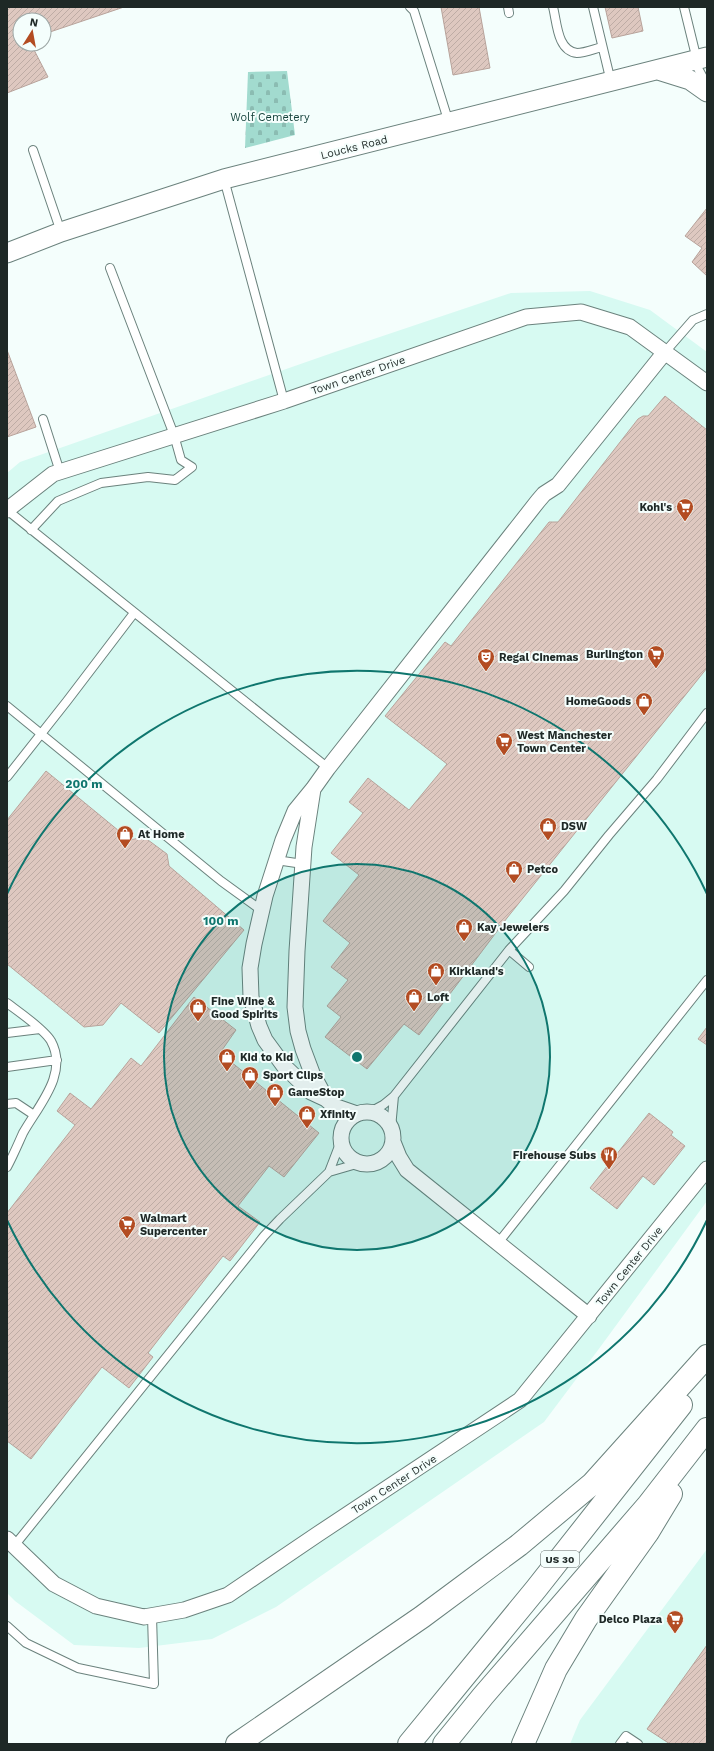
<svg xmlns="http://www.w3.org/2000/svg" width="714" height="1751" font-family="'Work Sans',sans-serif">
<defs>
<pattern id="cemetery-stones" width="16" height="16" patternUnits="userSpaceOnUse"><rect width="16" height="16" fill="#a2dbcf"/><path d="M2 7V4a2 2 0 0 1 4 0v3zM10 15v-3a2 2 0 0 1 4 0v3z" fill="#8bbcb2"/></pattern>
<pattern id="building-hatch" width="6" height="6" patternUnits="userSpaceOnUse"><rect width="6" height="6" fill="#dec8c0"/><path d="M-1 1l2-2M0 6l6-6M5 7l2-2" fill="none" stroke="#beaca5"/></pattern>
</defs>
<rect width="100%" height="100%" fill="#f4fefc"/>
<path fill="#d7faf2" d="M590,291l60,19 57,42v849l-106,145 -57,76 -268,185 -64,32 -73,9 -65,-3 -59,-44 -8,-8v-1120l13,-11 312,-109 179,-60z
M707,1549v195h-137l10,-24z"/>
<path fill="url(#cemetery-stones)" d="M287,71l8,64 -50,13 3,-76z"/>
<path fill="url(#building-hatch)" stroke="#b8a39b" d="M7,7h117l-80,27v-14h-24v24h11l17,33 -41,16z
M441,7h38l11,61 -37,7z
M605,7h33l5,24 -31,7z
M707,208v68l-15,-14 10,-14 -17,-12z
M7,350l29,77 -29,10z
M665,396l42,34v210l-1,2 1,1v25l-200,250 -88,117 -15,-11 -37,45 -42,-32 16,-20 -14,-11 21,-26 -17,-13 19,-24 -27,-22 36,-46 -28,-22 32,-40 -14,-11 19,-24 41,32 38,-46 -62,-48 60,-74 6,4 98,-124h9l80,-103 5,-3h5z
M46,771l84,69 14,-3 23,17 2,12 75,64 -85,103 -38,-30 -18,22 -19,2 -77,-63v-144z
M194,997l42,33 -16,23 99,80 -35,44 -15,-11 -31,40 22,16 -30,39 -7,-5 -75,97 5,4 -24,31 -27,-21 -71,92 -24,-18v-228l68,-88 -18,-14 13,-18 21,16 40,-51 10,8z
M707,1027v18l-9,-6z
M649,1113l24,19 -2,3 14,11 -31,39 -11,-9 -26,33 -27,-21z
M707,1645v99h-37l-23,-15z"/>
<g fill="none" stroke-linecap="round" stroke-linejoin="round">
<g stroke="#6b827d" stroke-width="10">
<path id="service" d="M410,7l4,4 35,112
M508,7l1,6
M553,7c4,15 4,44 24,46 8,0 17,-4 25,-6
M593,7l18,75
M684,7l13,53
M694,61l13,24
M33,150l28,82
M224,179l60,222
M665,352l28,-32 14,-6
M43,419l17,53
M7,510l321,258
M31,530l27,-29 43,-18 47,-6 27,3 17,-13 -11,-7 -7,-25 -64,-167
M7,706l214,175 40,29
M7,777l60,-76 67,-88
M276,860l27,4
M509,950l55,-59 45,-56 48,-56 50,-66
M7,1003c12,9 37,26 44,38 18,33 -13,65 -28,92 -5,11 -10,23 -16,34
M7,1033l33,-4
M7,1067l50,-7
M7,1104l9,-1 18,12
M370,1112l13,-7 11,-9 115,-146 20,17
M391,1128l3,-32
M329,1172l31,-9
M498,1243l209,-263
M14,1546l250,-310 16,-17 49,-47 12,-31
M7,1626l19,17 52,25 76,16 -2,-68
M620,1744l6,-8 12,8"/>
</g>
<g stroke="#6b827d" stroke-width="17">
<path id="minor" d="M7,510l46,-36 231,-73 242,-84 55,-5 49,15 77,56
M313,789l-9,58 -7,104 -2,56 3,24 5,18 9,24 14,26
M341 1138a26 26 0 1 1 52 0a26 26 0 1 1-52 0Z
M357,1114l-23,-8 -8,-7 -15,-7 -27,-26 -19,-26 -6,-14 -8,-29 -1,-29 4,-24 11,-48 18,-56 12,-29 18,-22 15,-21 210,-267 6,-7 14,-9 107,-133
M393,1142l6,15 8,13 182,146
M7,1539l47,45 42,22 48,11 40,-7 44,-15 90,-61 202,-134 187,-231"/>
</g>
<g stroke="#6b827d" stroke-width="21">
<path id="tertiary" d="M658,70l32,10 17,12
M7,253l54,-21 163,-53 483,-122"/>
</g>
<g stroke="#6b827d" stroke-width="24">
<path id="motorway" d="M237,1744l185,-127 97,-72 73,-61 115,-128
M409,1744l127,-155 145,-184
M444,1744l39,-48 165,-191 59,-76
M523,1744l33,-75 30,-50 62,-87 23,-38"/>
</g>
<use href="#service" stroke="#fff" stroke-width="8"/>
<use href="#minor" stroke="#fff" stroke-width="15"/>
<use href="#tertiary" stroke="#fff" stroke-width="19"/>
<use href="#motorway" stroke="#fff" stroke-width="22"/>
</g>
<circle cx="357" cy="1057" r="193" fill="#0f766e" fill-opacity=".12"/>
<g fill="none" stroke="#0f766e" stroke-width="2">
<circle cx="357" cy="1057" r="193"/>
<path d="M707 1220A386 386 0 0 1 7 1220M7 894A386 386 0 0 1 707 894"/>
</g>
<defs>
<g id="supermarket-pin" transform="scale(0.9)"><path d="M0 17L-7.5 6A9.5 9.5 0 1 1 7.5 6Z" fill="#b34c22" stroke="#f4fefc"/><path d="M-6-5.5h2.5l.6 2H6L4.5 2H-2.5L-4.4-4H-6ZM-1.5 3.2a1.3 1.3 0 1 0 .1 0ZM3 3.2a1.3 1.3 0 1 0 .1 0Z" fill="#fff"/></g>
<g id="theatre-pin" transform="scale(0.9)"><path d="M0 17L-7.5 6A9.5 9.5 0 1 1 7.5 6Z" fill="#b34c22" stroke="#f4fefc"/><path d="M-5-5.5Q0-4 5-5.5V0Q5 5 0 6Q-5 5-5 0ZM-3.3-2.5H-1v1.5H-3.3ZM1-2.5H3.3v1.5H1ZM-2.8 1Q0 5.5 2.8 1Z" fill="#fff"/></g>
<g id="shop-pin" transform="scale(0.9)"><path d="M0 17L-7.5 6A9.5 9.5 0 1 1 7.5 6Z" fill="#b34c22" stroke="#f4fefc"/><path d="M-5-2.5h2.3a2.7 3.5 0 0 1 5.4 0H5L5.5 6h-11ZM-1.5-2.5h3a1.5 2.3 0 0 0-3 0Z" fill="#fff"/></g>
<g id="restaurant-pin" transform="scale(0.9)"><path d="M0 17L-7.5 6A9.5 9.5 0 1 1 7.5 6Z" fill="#b34c22" stroke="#f4fefc"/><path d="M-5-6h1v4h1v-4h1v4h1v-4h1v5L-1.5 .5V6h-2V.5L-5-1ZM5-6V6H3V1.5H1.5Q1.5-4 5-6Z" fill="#fff"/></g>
</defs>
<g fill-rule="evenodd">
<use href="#supermarket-pin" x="685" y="507"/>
<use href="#supermarket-pin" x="656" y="654"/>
<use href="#theatre-pin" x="486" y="657"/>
<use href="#shop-pin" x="644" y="701"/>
<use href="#supermarket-pin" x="504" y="741"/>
<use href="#shop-pin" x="548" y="826"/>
<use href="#shop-pin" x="125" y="834"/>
<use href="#shop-pin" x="514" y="869"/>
<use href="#shop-pin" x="464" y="927"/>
<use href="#shop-pin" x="436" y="971"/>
<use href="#shop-pin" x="414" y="997"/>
<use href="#shop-pin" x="198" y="1007"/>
<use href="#shop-pin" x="227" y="1057"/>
<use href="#shop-pin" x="250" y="1075"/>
<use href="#shop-pin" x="275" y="1092"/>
<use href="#shop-pin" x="307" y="1114"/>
<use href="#restaurant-pin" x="609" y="1155"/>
<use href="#supermarket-pin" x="127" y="1224"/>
<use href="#supermarket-pin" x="675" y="1619"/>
</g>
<g text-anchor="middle" stroke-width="4" stroke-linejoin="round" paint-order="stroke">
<rect fill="#f4fefc" stroke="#5e6866" stroke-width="1" x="541" y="1551" width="38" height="16" rx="3"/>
<g font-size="10" font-weight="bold" fill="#1e2826">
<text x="560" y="1563">US 30</text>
</g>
<g font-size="11" fill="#14413a" stroke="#f4fefc">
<text x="270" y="121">Wolf Cemetery</text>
</g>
<g font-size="11" fill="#1e2826" stroke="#f4fefc">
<text transform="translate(354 147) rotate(-14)" y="4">Loucks Road</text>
<text transform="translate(358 375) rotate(-19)" y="4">Town Center Drive</text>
<text transform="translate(629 1266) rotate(-51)" y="4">Town Center Drive</text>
<text transform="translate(394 1484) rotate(-33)" y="4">Town Center Drive</text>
</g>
<g font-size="11" font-weight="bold" fill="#1e2826" stroke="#f4fefc" text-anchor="start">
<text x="672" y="511" text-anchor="end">Kohl's</text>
<text x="643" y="658" text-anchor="end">Burlington</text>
<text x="499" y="661">Regal Cinemas</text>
<text x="631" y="705" text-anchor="end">HomeGoods</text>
<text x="517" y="739">West Manchester<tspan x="517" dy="13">Town Center</tspan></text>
<text x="561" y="830">DSW</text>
<text x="138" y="838">At Home</text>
<text x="527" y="873">Petco</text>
<text x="477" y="931">Kay Jewelers</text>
<text x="449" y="975">Kirkland's</text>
<text x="427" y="1001">Loft</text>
<text x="211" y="1005">Fine Wine &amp;<tspan x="211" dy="13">Good Spirits</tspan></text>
<text x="240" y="1061">Kid to Kid</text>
<text x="263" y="1079">Sport Clips</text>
<text x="288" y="1096">GameStop</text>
<text x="320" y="1118">Xfinity</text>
<text x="596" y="1159" text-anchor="end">Firehouse Subs</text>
<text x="140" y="1222">Walmart<tspan x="140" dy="13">Supercenter</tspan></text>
<text x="662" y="1623" text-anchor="end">Delco Plaza</text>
</g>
</g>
<circle cx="357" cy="1057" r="6" fill="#0f766e" stroke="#f4fefc" stroke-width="2"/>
<g font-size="12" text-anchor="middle" font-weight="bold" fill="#0f766e" stroke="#f4fefc" stroke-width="4" stroke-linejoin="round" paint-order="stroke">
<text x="84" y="788">200 m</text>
<text x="221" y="925">100 m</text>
</g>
<rect width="714" height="1751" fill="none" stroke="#1e2826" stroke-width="16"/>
<g transform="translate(32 32) rotate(11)"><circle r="19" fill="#f4fefc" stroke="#9ea8a6"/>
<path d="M0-3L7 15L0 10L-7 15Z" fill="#b34c22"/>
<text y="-6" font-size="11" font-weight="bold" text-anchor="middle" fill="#1e2826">N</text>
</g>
</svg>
